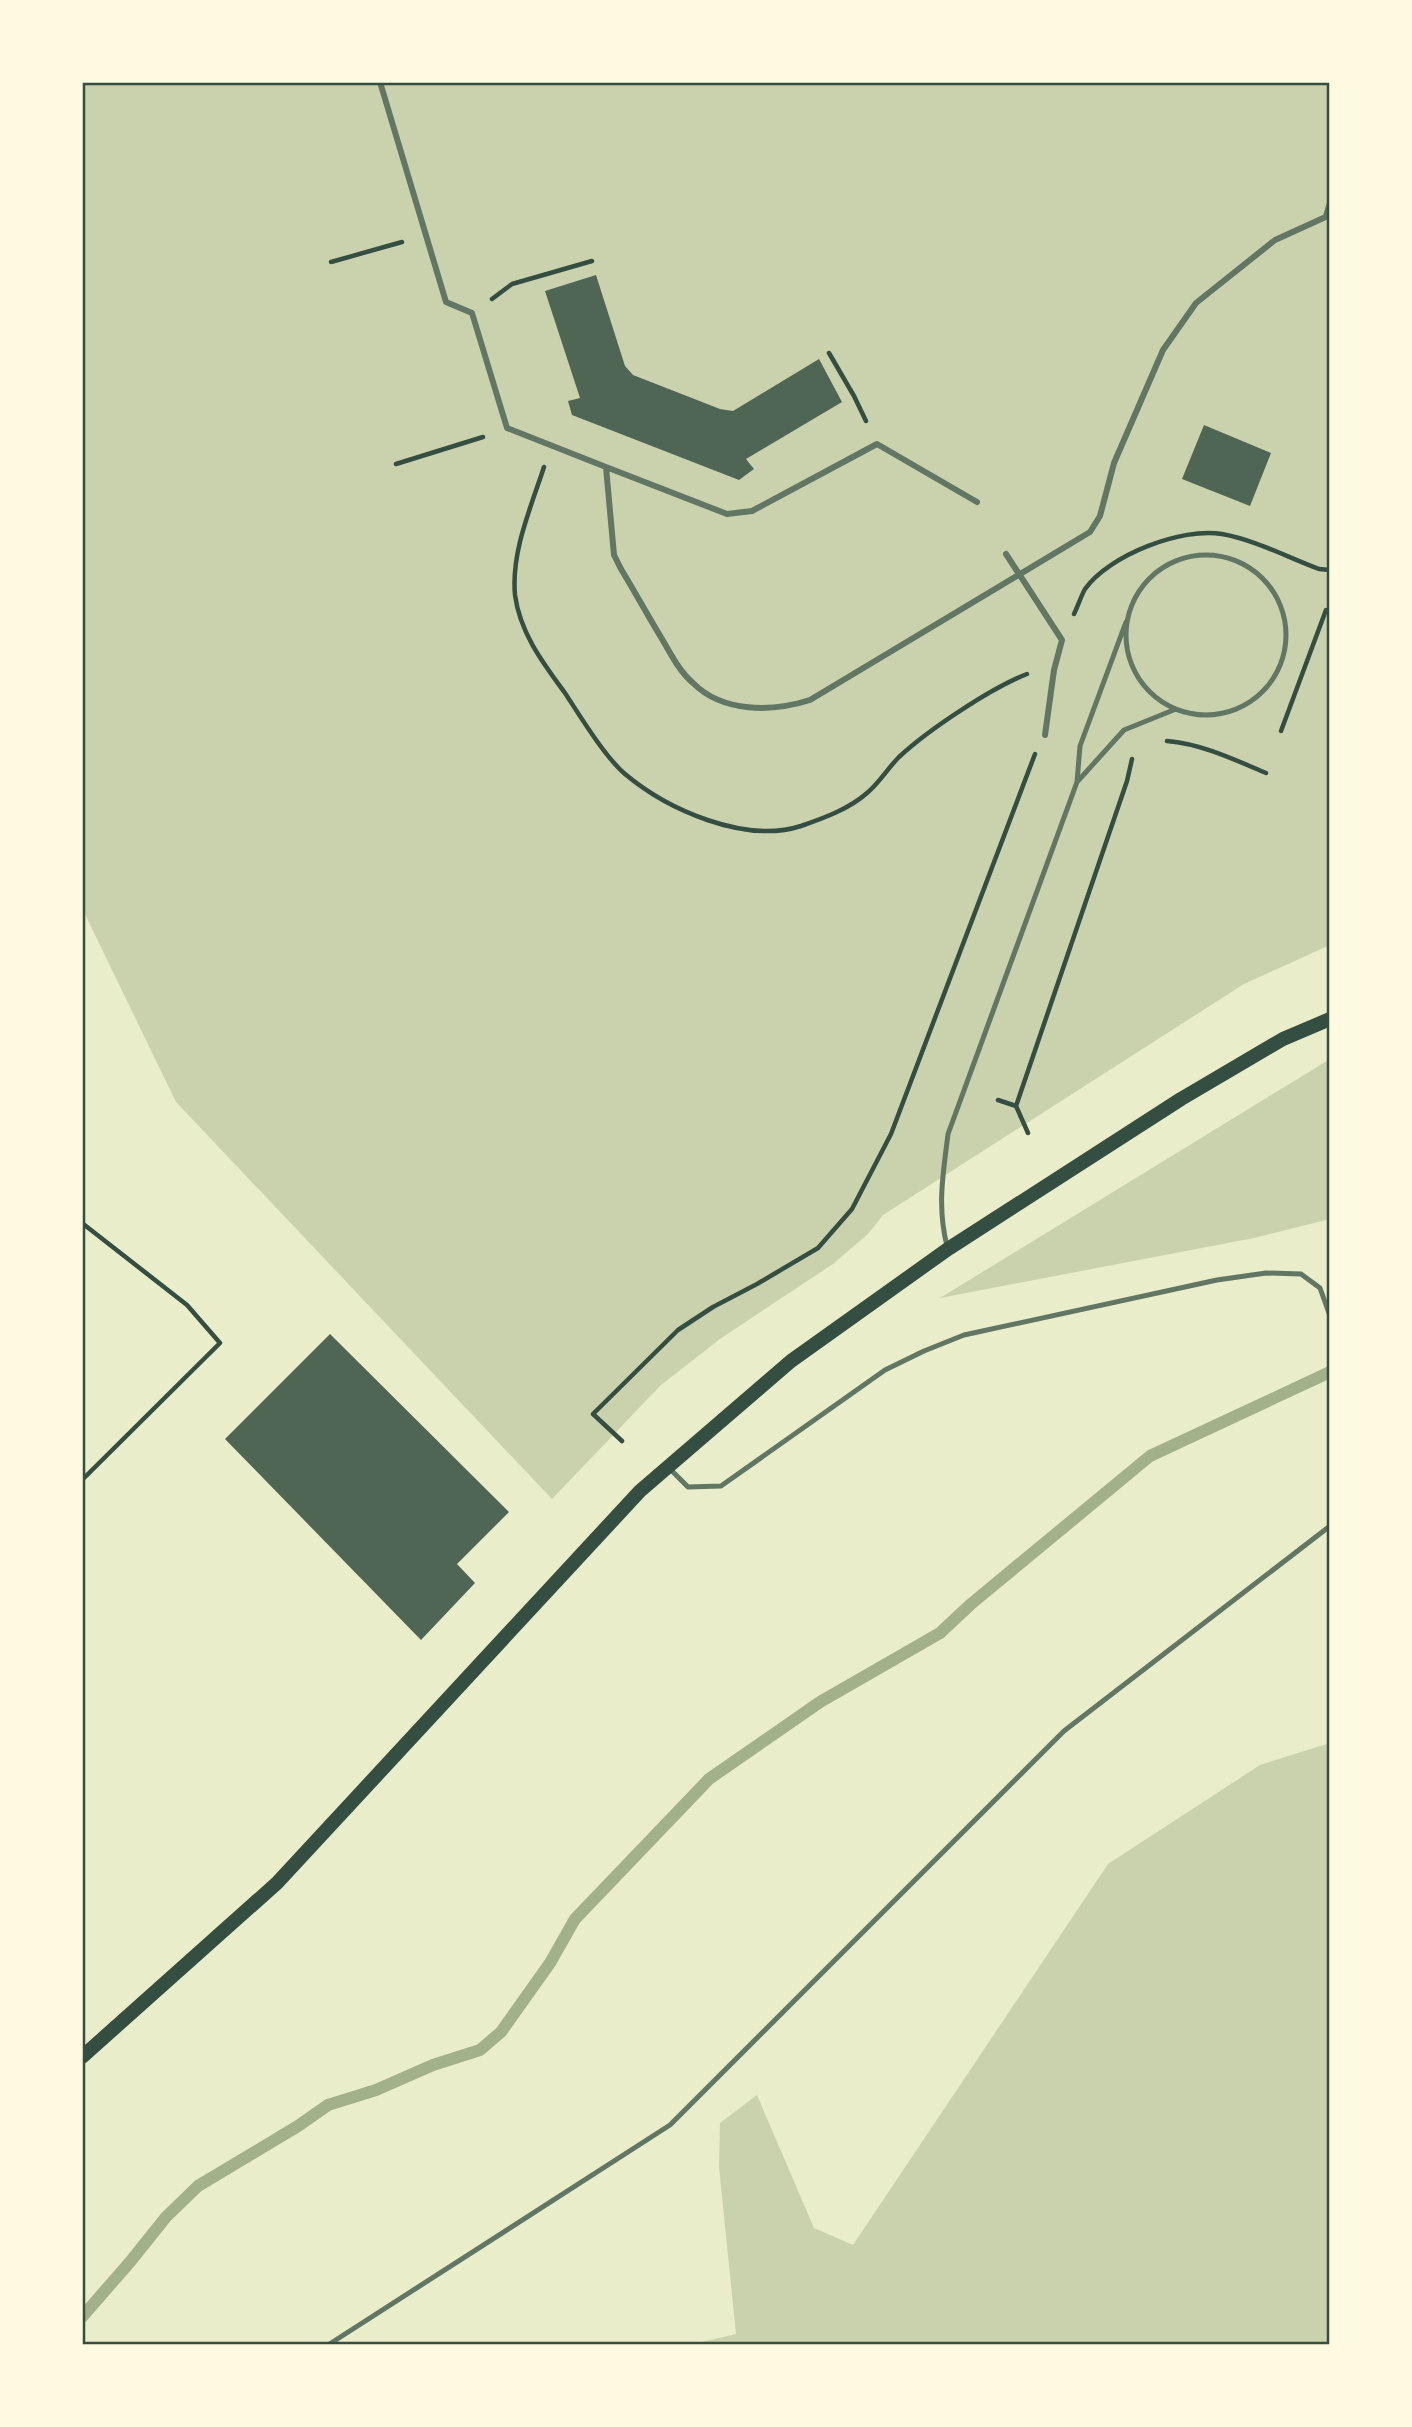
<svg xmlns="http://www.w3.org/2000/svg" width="1412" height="2427" font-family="Lato,sans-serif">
<rect width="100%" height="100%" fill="#e9edc9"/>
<path fill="#cad2ad" d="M82,82h1248v863l-86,39 -361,231 -15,19 -35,30 -113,75 -59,46 -109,114 -376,-397 -94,-194z
M1330,1059v160l-76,19 -314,60z
M1330,1743v602h-641l47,-11 -17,-167 1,-44 37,-28 57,133 39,17 255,-381 152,-99z"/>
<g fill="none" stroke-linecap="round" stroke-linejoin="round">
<path stroke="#a3b18a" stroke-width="12" d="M82,2317l48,-55 36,-45 32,-31 100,-60 30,-21 48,-15 57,-25 47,-15 21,-18 49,-69 25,-44 134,-140 111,-77 120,-69 31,-29 179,-148 180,-84"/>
</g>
<path fill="#4f6655" d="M596,275l29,91 8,9 87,34 13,2 86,-52 23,43 -96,57 8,10 -15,11 -167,-65 -4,-14 12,-3 -35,-107z
M1204,425l67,28 -21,53 -68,-27z
M330,1334l179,178 -52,52 18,19 -54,57 -196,-201z"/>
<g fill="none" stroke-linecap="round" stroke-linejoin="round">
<path stroke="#344e41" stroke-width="4.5" d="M331,262l71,-20
M492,299l20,-15 80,-23
M829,353l25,43 12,25
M396,464l87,-27
M544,467c-13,40 -33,85 -29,128 5,38 28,68 50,98 15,23 40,64 60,81 43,36 120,70 176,52 23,-8 48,-17 66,-33 12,-10 21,-25 32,-36 29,-27 92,-69 128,-83
M1074,614c4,-8 7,-18 11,-25 24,-34 97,-62 137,-55 33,6 65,23 97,35l11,1
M1281,731l45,-121
M1167,741c35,3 66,18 99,32
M998,1100l18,6 12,27
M1016,1106l111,-325 5,-22
M82,1223l105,82 33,38 -138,137
M622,1441l-29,-27 85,-84 35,-23 44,-23 61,-36 34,-39 39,-75 144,-380"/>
<path stroke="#617663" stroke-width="5" d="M1126 635a80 80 0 1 1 160 0a80 80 0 1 1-160 0Z
M1077,782l47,-52 52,-21
M947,1246c-10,-40 -4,-71 1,-112l129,-352 3,-36 46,-124
M668,1467l20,20 33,-1 164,-116 39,-19 40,-16 253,-55 49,-7 35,1 19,14 10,28
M328,2345l342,-220 394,-394 266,-205"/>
<path stroke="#617663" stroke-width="6" d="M380,82l66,220 26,11 35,115 99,39 8,88 7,14c14,23 27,47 41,70 9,15 17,32 31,44 30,30 79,29 117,17l280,-168 10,-16 14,-53 49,-113 33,-47 79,-63 55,-25
M1326,216l4,-13
M606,467l121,47 25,-3 125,-67 100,58
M1006,554l56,86 -8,30 -9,65"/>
<path stroke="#344e41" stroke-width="14" d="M82,2057l195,-174 363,-392 151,-130 157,-112 233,-150 102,-60 47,-20"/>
</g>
<rect width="1412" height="2427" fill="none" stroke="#fefae0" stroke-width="168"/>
<rect x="84" y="84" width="1244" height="2259" fill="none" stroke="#344e41" stroke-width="2.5"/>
</svg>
